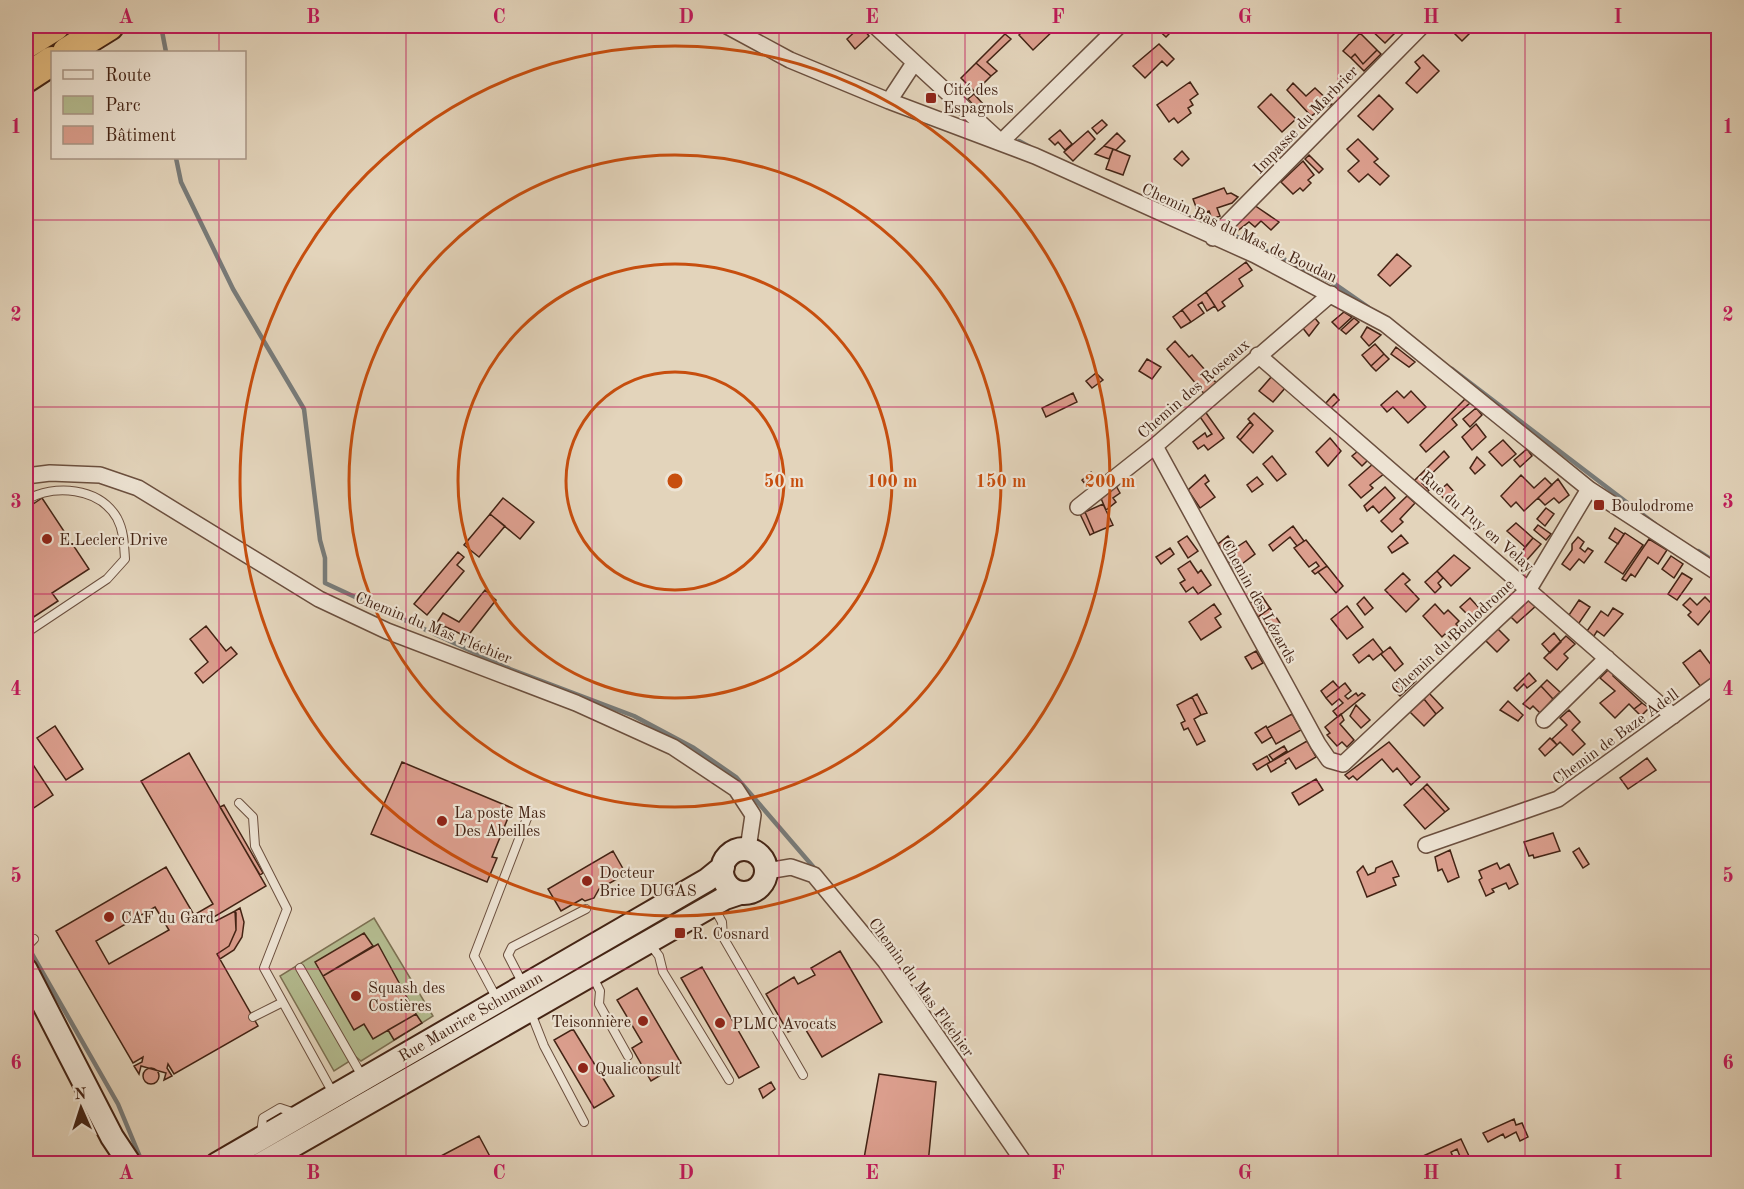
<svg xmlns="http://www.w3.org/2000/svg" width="1744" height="1189" font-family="'Old Standard TT',serif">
<rect width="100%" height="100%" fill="#e3d4bb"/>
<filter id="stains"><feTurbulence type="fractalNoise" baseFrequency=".00333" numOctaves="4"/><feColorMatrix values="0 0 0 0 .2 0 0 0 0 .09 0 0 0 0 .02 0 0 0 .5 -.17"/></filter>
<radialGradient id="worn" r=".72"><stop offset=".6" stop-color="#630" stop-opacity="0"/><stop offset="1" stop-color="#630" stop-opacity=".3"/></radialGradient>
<path fill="#b4bc90" stroke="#7c7052" stroke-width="1.5" d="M374,918l59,98 -72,45 -5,-4 -22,14 -54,-95z"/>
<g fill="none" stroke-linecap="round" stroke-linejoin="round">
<path stroke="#787b79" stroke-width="4.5" d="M161,26l5,26
M1019,141l11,6
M176,158l5,24 52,107 71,120 16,131 5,18v25l185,86 124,47 60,32 42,29 80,93
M1183,215l29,10
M1233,235l99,47 36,25
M1452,369l203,155
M1698,551l20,13
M27,945l91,159 22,53"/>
</g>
<path fill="#db9e8d" stroke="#432314" stroke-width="1.5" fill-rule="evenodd" d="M861,26l8,10 -14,13 -8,-10z
M1028,26h30l-25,24 -14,-15z
M1154,26h23l-11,11z
M1373,26h29l-17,17 -15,-14z
M1454,26h13l5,5 -10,10 -12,-12z
M1360,33l17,17 -14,14 -8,-10 -4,4 -8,-7z
M1005,34l6,5 -24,23 10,9 -6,5 -15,-13z
M1159,44l15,15 -7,7 -5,-5 -17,17 -12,-12z
M1377,50l4,4 -17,17 -13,-13 4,-4 8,10z
M1423,55l16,16 -22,22 -11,-10 14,-15 -5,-6z
M976,63l15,13 -16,16 -14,-14z
M1190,82l8,12 -8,6 3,5 -5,3 3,5 -13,10 -4,-5 -5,4 -12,-17z
M1293,83l13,13 9,-8 17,16 -21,12 -24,-26z
M974,94l9,10 -6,5 -9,-10z
M1271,94l25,25 -14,13 -24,-25z
M1379,95l14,14 -20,21 -15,-14z
M1102,120l5,5 -10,9 -5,-6z
M1060,130l12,14 -7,6 -7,-8 -3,3 -6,-6z
M1088,131l7,8 -22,22 -9,-9z
M1117,133l8,8 -9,9 -12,-4z
M1358,139l20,20 -4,3 15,14 -9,9 -12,-11 -9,8 -11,-11 11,-10 -12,-12z
M1104,146l9,3 -4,10 -14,-5z
M1113,149l17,7 -7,19 -17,-6z
M1182,151l7,8 -7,7 -8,-7z
M1309,155l14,14 -4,4 -14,-14z
M1303,161l11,14 -6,5 3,3 -8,8 -3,-3 -7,6 -12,-12z
M1224,188l3,6 4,-1 7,4 -6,6 -15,5 3,8 -8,3 -3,-8 -10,4 -6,-16z
M1254,205l25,17 -8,8 -10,-9 -6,6 -6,-5 -13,10 -6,-3z
M1397,254l14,12 -21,20 -12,-11z
M1246,262l6,8 -13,9 4,7 -21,16 3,4 -7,5 -12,-19z
M1206,292l9,14 -8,5 -5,-9 -4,3 6,8 -13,9 -9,-12z
M1182,310l9,12 -10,6 -8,-11z
M1344,312l8,5 -13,12 -7,-7z
M1314,317l5,6 -10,13 -7,-9z
M1354,318l5,4 -13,12 -5,-4z
M1367,327l14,8 -12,11 -8,-9z
M1175,341l14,16 3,-2 26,30 -12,11 -39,-47z
M1375,344l9,10 -13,12 -9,-11z
M1396,347l19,15 -6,5 -18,-13z
M1384,354l5,5 -13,12 -5,-5z
M1147,359l14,8 -9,12 -13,-8z
M1096,373l7,7 -11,8 -6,-7z
M1272,376l14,11 -13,15 -14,-11z
M1397,391l7,7 7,-7 15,16 -18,16 -15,-16 -6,5 -6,-7z
M1073,393l4,9 -31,15 -4,-9z
M1334,394l5,6 -9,9 -5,-5z
M1465,399l5,4 -18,16 5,6 -31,27 -6,-7z
M1476,408l6,7 -12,12 -7,-8z
M1204,410l20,28 -16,12 -4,-5 -6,4 -5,-7 12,-9 2,4 5,-3 -14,-20z
M1254,413l19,18 -20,22 -13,-13 13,-15 -5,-6z
M1250,422l3,3 -13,15 -3,-3z
M1476,424l10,13 -14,13 -10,-13z
M1330,438l11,13 -13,15 -12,-14z
M1503,440l13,14 -14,12 -13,-14z
M1527,449l5,7 -12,11 -6,-7z
M1358,451l10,9 -6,6 -10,-10z
M1444,451l5,6 -27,26 7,7 -4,4 -13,-11z
M1272,456l14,18 -9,7 -14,-17z
M1477,457l8,8 -10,9 -5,-6z
M1374,463l11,10 -15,12 3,3 -12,10 -12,-13z
M1091,472l7,9 -9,8 -7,-9z
M1205,475l4,6 -4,3 10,13 -15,11 -12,-18z
M1521,475l13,13 11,-10 7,7 -28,26 -8,-9 -5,5 -10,-11z
M1257,477l6,7 -11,8 -5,-7z
M1558,479l11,16 -10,8 -5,-5 -9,7 -7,-7z
M1115,484l5,9 -7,5 3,4 -10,8 -6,-14z
M1447,484l8,9 -9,8 -8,-9z
M1385,487l10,11 -16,15 -6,-7 -6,5 -3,-5z
M1407,496l8,7 -15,16 3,3 -11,10 -11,-11z
M42,498l47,71 -37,24 6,8 -32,21v-113z
M503,498l31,24 -14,17 -30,-25z
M1103,504l10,21 -19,8 -9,-21z
M1546,508l8,6 -9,12 -8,-7z
M1085,512l9,21 -4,2 -10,-21z
M490,514l15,12 -26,31 -15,-12z
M1516,523l17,15 -8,9 -18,-16z
M1538,525l13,9 -5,6 -12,-10z
M1293,526l11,15 -7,5 -7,-9 -17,14 -4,-6z
M1615,528l9,6 -6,10 -9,-6z
M1625,533l18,12 -20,29 -18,-12z
M1401,535l7,8 -16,10 -4,-6z
M1187,536l11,15 -10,7 -10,-16z
M1228,536l4,7 -10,8 -4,-7z
M1578,537l6,5 -4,6 5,4 3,-4 5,3 -9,12 -5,-4 -9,11 -8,-6 10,-14v-6z
M1533,538l8,6 -15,17 -7,-6z
M1649,539l18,11 -9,14 -10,-7 -13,20 -4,-3 -5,7 -4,-2z
M1306,540l21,26 -12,8 -3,-3 7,-5 -3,-4 -7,5 -15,-19z
M1246,541l9,13 -21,16 -9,-15z
M1170,548l4,6 -13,10 -5,-7z
M458,552l6,5 -7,8 7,6 -37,44 -13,-11z
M1454,555l16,13 -19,18 -14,-15z
M1671,556l12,8 -9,14 -12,-9z
M1190,561l8,12 3,-3 10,15 -13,9 -5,-7 -7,5 -6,-9 5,-3 -7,-11z
M1327,566l16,20 -7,7 -18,-21z
M1437,571l6,7 -5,5 3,4 -6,6 -10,-11z
M1403,573l7,7 -5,4 14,15 -13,13 -21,-22z
M1682,573l10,6 -15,21 -9,-6z
M485,590l11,10 -29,37 -23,-11 -4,6 -7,-3 10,-16 16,9z
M1261,595l9,13 -12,9 -8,-14z
M1364,597l9,11 -8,7 -8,-11z
M1705,597l9,9 -16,19 -10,-10 3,-3 -8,-7 7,-7 7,7z
M1470,598l10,11 -9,9 -11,-11z
M1531,598l7,6 -21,19 -6,-6z
M1579,600l11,7 -13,19 -10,-8z
M1214,604l7,10 -6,4 6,9 -20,13 -12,-18z
M1435,604l9,10 4,-4 11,11 -3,3 5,5 -10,10 -5,-6 -4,4 -19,-21z
M1347,606l16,21 -16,12 -16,-20z
M1270,608l10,15 -14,10 -8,-16z
M1613,608l10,6 -19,22 -7,-5 -3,5 -7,-5 14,-20 7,5z
M206,626l20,25 5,-4 6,7 -34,29 -8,-10 13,-11 -18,-23z
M1497,628l12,12 -12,12 -12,-12z
M1554,633l7,9 -11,11 -8,-9z
M1566,636l9,8 -11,10 4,4 -11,12 -13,-12z
M1373,639l10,13 -10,8 -4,-5 -10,8 -6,-8z
M1390,647l13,17 -8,7 -14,-17z
M1700,650l18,24 -17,13 -18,-24z
M1256,651l7,12 -11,6 -7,-12z
M1610,668l5,5 -2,3 29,27 -8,6 -5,-5 -14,14 -15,-15 15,-12 -15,-13z
M1529,673l7,8 -9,7 -3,-4 -7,7 -3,-3z
M1411,674l5,7 -16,15 -7,-7z
M1547,680l13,12 -7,7 -12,-13z
M1333,681l6,7 -13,10 -5,-7z
M1345,683l6,8 -6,5 3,3 8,-6 2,3 4,-3 3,2 -27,22 -5,-6 10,-8 -4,-4 -7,6 -6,-7z
M1541,686l12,13 -13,14 -7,-7 -3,3 -7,-5z
M1429,693l14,15 -7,6 -12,-15z
M1197,694l10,19 -6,2 -9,-18z
M1192,697l9,18 -7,4 11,22 -8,4 -9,-17 -4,2 -3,-7 4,-2 -8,-16z
M1424,699l12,15 -12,12 -14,-14z
M1508,701l15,14 -5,6 -18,-11z
M1642,703l7,5 -8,8 -7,-7z
M1356,705l14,15 -9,8 -11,-12z
M1569,710l11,12 -8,8 13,14 -12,11 -13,-13 -3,3 -5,-6 15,-14 -7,-7z
M1292,714l9,16 -25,14 -9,-16z
M1341,714l3,6 -4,4 14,16 -7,7 -5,-5 -5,4 -10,-11 3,-2 -5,-6z
M55,726l28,43 -17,11 -29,-42z
M1266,726l6,11 -10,6 -7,-10z
M1550,738l7,7 -12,11 -6,-7z
M1307,741l9,16 -20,12 -7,-11 -4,3 1,2 -15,9 -4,-8z
M1389,742l31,35 -9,8 -14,-17 -4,4 -11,-13 -25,21 -4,-4 -4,3 -4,-4z
M1284,746l3,5 -14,9 -4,-5z
M189,753l77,133 -54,32 2,4 21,-11 1,2v17l-7,16 -12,8 41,72 -84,48 -6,-10 -1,4 5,8 -8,4 2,-7 -25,-7 -2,8 -5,-8 8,-4 1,-5 -10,6 -77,-132 110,-64 28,48 19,-11 -72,-123zM155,907l14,23 -60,34 -13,-23z
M26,754l27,41 -27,18z
M1267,756l3,6 -13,8 -4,-6z
M1647,758l9,12 -28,19 -8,-11z
M402,762l110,46 -20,49 5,1 -10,24 -116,-48z
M1316,779l7,11 -24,15 -7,-12z
M1427,784l22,25 -4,3 -22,-24z
M1423,788l22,24 -20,17 -21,-24z
M224,805l39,68 -3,2 -40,-68z
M1553,833l7,18 -26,7 -1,-3 -4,1 -5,-14z
M1579,848l10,16 -6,4 -10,-16z
M1450,850l9,27 -11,5 -6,-13 -4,2 -3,-14z
M613,851l13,23 -27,15 -5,9 -9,3 -3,-2 -21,12 -13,-22z
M1392,861l7,15 -6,2 3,7 -29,12 -10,-25 6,-6 5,9 7,-3 1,-4z
M1497,863l3,6 9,-5 9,20 -9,5 -3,-6 -14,6 2,3 -8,4 -7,-16 3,-2 -3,-7z
M240,908l4,14 -2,15 -8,13 -14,9 -3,-5 12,-8 7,-16 -1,-19z
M364,933l9,13 -50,30 -8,-14z
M378,944l38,70 -43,25 -9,-15 -10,6 -31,-54z
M840,951l42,71 -60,35 -19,-32 -15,7 -22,-38 28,-17 4,7 17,-9 -4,-7z
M702,967l57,100 -20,11 -58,-100z
M637,988l44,75 -30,18 -19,-33 10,-6 -25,-42z
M416,1014l6,9 -28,17 -6,-10z
M573,1029l41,67 -20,12 -40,-68z
M143 1076a8 8 0 1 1 16 0a8 8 0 1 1-16 0Z
M879,1074l57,8 -8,82h-65z
M771,1082l4,7 -12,9 -4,-9z
M1514,1119l2,6 6,-2 6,14 -8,4 -4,-9 -11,6 -2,-4 -15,8 -5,-9z
M479,1136l15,28h-52l-1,-8z
M1461,1139l8,17 -8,3 -4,-10 -6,3 2,5 -14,7h-15l-3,-7z"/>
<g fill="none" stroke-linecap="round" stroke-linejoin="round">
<g stroke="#6b4f3e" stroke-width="10">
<path id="service" d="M26,500c28,-16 73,-13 91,18 7,13 7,27 8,41l-18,20 -81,54
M239,803l14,14 2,29 32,63 -23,59 69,125
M713,906l9,16 1,15 80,138
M650,944l9,12 4,16 66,108
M26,947l8,-8
M300,968l62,108
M593,977l7,14 -1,13 29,52
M523,984l-15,-29 4,-8 74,-38
M497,999l-23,-43 55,-143
M531,1013l13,33 40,76
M253,1017l28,-14
M261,1133l2,-15 17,-10 15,5"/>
</g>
<g stroke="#6b4f3e" stroke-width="18">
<path id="minor" d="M727,26l63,34 99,41 146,55 220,99 130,69 204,165 129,84
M875,26l126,116 118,-116
M889,101l25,-38
M1213,238l209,-212
M1258,355l415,361
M1155,446l163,298 11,16 14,4 186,-175 60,-100
M26,476l24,-3 50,2 38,13 181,111 68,32 189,72 97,44 63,42 17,26 -5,34
M1078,507l77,-61 176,-152
M1544,720l63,-62
M1426,845l132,-46 160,-116
M767,871l24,-4 23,8 71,86 140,203"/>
</g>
<g stroke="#432314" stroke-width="26">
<path id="secondary" d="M722 871a22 22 0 1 1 44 0a22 22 0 1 1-44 0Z
M26,970l86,167 18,27
M217,1164l490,-284 16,-13
M261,1164l464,-266 15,-5"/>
</g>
<g stroke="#432314" stroke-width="32">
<path id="motorway" d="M26,44l29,-18
M67,52l42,-26
M26,78l26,-17"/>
</g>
<use href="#service" stroke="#ede3d3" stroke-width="8"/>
<use href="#minor" stroke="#ede3d3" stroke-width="15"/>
<use href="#secondary" stroke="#ede3d3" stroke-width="22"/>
<use href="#motorway" stroke="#e2ba7e" stroke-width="28"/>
</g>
<path fill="none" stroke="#c2185b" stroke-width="1.5" stroke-opacity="0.55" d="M219,26v26M406,26v1138M592,26v1138M779,26v1138M965,26v1138M1152,26v1138M1338,26v1138M1525,26v1138M219,158v1006M26,220h1692M26,407h1692M26,594h1692M26,782h1692M26,969h1692"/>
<g fill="none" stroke="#c74e0e" stroke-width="3">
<circle cx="675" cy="481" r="109"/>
<circle cx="675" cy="481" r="217"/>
<circle cx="675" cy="481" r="326"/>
<circle cx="675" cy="481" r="435"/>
</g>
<g fill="#8f2418" stroke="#ede3d3" stroke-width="2">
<rect x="925" y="92" width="12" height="12" rx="3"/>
<rect x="1593" y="499" width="12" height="12" rx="3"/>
<circle cx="47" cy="539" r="6"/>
<circle cx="442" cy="821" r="6"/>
<circle cx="587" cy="881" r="6"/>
<circle cx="109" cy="917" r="6"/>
<rect x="674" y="927" width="12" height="12" rx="3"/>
<circle cx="356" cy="996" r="6"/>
<circle cx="643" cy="1021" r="6"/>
<circle cx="720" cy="1023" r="6"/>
<circle cx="583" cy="1068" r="6"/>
</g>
<g text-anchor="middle" stroke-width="4.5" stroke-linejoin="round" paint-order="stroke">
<g font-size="16" fill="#432314" stroke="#ede3d3" text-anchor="start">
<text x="943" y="95">Cité des<tspan x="943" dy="18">Espagnols</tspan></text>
<text x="1611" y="511">Boulodrome</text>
<text x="59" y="545">E.Leclerc Drive</text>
<text x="454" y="818">La poste Mas<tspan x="454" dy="18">Des Abeilles</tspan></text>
<text x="599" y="878">Docteur<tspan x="599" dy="18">Brice DUGAS</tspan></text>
<text x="121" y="923">CAF du Gard</text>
<text x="692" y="939">R. Cosnard</text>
<text x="368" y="993">Squash des<tspan x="368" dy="18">Costières</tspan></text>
<text x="631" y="1027" text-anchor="end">Teisonnière</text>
<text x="732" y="1029">PLMC Avocats</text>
<text x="595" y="1074">Qualiconsult</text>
</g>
<g font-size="16" fill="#432314" stroke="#ede3d3">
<text transform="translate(1305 119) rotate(-46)" y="6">Impasse du Marbrier</text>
<text transform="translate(1240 232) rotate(25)" y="6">Chemin Bas du Mas de Boudan</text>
<text transform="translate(1193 388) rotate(-41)" y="6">Chemin des Roseaux</text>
<text transform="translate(1478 521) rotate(41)" y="6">Rue du Puy en Velay</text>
<text transform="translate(1260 601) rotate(61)" y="6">Chemin des Lézards</text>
<text transform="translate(434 627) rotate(22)" y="6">Chemin du Mas Fléchier</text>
<text transform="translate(1452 636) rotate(-43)" y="6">Chemin du Boulodrome</text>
<text transform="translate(1615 736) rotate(-36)" y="6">Chemin de Baze Adell</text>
<text transform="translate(922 987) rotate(54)" y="6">Chemin du Mas Fléchier</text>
<text transform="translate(470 1016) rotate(-30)" y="6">Rue Maurice Schumann</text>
</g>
</g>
<circle cx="675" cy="481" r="9" fill="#c74e0e" stroke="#ede3d3" stroke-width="3"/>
<g font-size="18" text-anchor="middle" font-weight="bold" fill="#c74e0e" stroke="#ede3d3" stroke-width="4.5" stroke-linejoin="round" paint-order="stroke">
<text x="784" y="487">50 m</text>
<text x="892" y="487">100 m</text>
<text x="1001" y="487">150 m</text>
<text x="1110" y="487">200 m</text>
</g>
<rect width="1744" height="1189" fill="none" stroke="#e3d4bb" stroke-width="66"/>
<rect x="51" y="51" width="195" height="108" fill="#ede3d3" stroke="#a99687" stroke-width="1.5"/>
<rect x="63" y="70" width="30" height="9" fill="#ede3d3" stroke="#a99687" stroke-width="1.5"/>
<text x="105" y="81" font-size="18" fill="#432314">Route</text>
<rect x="63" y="96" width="30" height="18" fill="#b4bc90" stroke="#a99687" stroke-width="1.5"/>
<text x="105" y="111" font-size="18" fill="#432314">Parc</text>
<rect x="63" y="126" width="30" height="18" fill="#db9e8d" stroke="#a99687" stroke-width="1.5"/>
<text x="105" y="141" font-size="18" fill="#432314">Bâtiment</text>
<g transform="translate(81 1108) rotate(357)" stroke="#ede3d3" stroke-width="4.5" paint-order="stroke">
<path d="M0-4.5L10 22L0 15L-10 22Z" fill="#432314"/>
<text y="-9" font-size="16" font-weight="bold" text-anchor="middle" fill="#432314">N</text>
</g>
<rect x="33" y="33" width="1678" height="1123" fill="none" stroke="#c2185b" stroke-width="2"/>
<g font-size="20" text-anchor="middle" font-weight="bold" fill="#c2185b">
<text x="126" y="23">A</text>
<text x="313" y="23">B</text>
<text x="499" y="23">C</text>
<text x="686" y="23">D</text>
<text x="872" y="23">E</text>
<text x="1058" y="23">F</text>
<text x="1245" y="23">G</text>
<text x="1431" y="23">H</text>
<text x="1618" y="23">I</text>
<text x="16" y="133">1</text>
<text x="1728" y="133">1</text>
<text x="16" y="321">2</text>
<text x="1728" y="321">2</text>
<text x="16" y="508">3</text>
<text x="1728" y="508">3</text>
<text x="16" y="695">4</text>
<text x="1728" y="695">4</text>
<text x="16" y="882">5</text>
<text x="1728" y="882">5</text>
<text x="16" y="1069">6</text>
<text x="1728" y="1069">6</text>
<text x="126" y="1179">A</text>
<text x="313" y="1179">B</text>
<text x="499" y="1179">C</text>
<text x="686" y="1179">D</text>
<text x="872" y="1179">E</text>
<text x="1058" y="1179">F</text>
<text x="1245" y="1179">G</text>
<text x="1431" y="1179">H</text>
<text x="1618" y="1179">I</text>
</g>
<rect width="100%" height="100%" filter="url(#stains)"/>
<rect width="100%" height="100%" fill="url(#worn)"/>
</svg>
